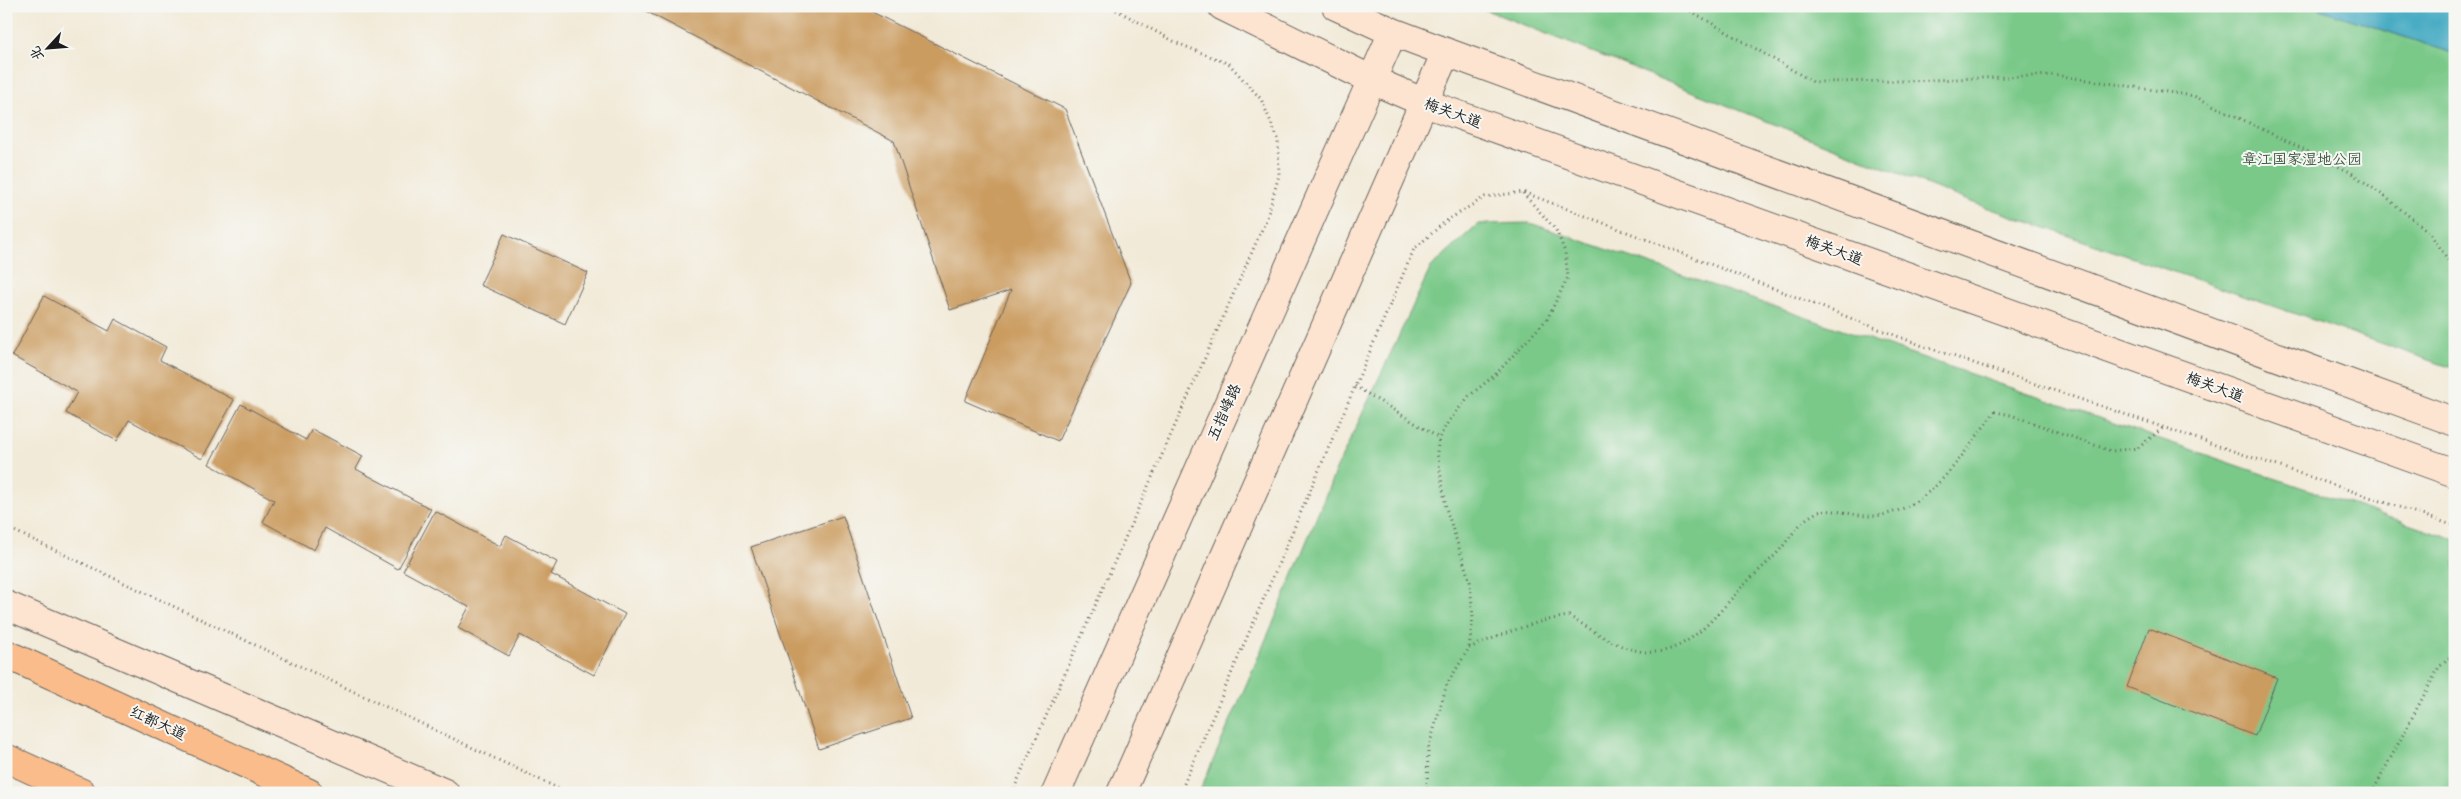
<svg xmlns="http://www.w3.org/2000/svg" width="2461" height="799" font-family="'Gochi Hand','LXGW WenKai TC',sans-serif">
<rect width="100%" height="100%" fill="#f6f6f2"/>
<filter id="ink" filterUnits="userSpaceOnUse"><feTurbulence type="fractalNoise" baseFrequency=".02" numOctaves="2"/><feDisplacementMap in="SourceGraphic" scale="10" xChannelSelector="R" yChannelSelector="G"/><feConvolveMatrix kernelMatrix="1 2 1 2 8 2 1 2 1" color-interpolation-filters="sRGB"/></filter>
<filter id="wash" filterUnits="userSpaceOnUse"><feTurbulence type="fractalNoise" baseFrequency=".0096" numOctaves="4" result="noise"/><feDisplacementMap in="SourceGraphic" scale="20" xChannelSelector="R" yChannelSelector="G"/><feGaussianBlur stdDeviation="1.12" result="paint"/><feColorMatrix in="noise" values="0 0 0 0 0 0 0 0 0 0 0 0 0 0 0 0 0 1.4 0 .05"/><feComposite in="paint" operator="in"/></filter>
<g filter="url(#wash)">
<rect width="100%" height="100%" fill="#f2ead8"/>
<path fill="#7ac989" stroke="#4b7252" d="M1476,6h835l144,48v315l-484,-167z
M1530,223l925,317v253h-1256l77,-177 59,-144 96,-205 47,-43z"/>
<path fill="#41a8c1" stroke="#2e626e" d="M2311,6h144v48z"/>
<g id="blocks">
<path fill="#cb9c60" d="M636,6h224l205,103 66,174 -73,158 -93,-40 46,-111 -61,20 -56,-169z
M504,234l84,39 -23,51 -85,-39z
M44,296l65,35 6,-12 51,28 -6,13 74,40 -32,59 -73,-39 -12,21 -51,-28 11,-21 -65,-36z
M241,404l65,36 6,-11 51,27 -7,13 75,40 -33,60 -73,-41 -11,22 -51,-28 11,-22 -65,-36z
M435,511l65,35 6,-11 51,27 -6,12 74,40 -31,61 -74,-40 -11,21 -51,-28 11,-21 -66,-36z
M843,516l68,202 -92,31 -68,-202z
M2149,628l128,50 -22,58 -128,-49z"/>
</g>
</g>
<g filter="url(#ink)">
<use href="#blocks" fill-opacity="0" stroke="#67645e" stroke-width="1"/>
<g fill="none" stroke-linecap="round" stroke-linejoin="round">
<g stroke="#67645e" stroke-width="30">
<path id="secondary" d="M1222,6l150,74 53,23 1030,370
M1336,6l57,26 53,20 1009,370
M6,605l439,188
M1056,793l337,-761
M1121,793l325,-741"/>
</g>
<g stroke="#67645e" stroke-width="30">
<path id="primary" d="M6,654l303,139
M6,758l76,35"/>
</g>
<path stroke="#67645e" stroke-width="3" stroke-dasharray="1 4" stroke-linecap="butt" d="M1682,6l131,76 95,-1 147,-6 139,21 156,76 34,24 45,36 26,38
M1355,386l84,52
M6,527l562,266
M1469,648c32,-13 64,-27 100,-32 22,13 44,30 70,35 44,9 75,-33 101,-62 12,-13 26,-24 38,-37 11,-12 20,-30 36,-38 15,-9 40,3 59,2 58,-4 89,-63 122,-104l16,3 100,36 27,-3 26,-21
M1012,793l255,-575 12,-43 -1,-36 -17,-40 -32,-35 -52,-21 -68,-37
M1180,793l234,-544 32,-28 39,-24 38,-5 400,154 532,180
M1427,793l1,-43 19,-66 22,-36 4,-30 -3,-36 -24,-74 -9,-56 2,-14 9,-16 21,-26 26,-21 52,-56 21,-42 -3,-25 -9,-22 -33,-37
M2372,793l67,-126 16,-13"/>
<use href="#secondary" stroke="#fde4d1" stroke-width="28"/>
<use href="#primary" stroke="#fabc8b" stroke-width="28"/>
</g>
</g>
<g text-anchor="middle" stroke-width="4" stroke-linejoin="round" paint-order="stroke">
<g font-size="15" fill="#1c1c1c" stroke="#f6f6f2">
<text transform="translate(1453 113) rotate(20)" y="5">梅关大道</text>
<text transform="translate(1834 250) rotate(20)" y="5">梅关大道</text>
<text transform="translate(2215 387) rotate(20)" y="5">梅关大道</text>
<text transform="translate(1224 412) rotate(-66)" y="5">五指峰路</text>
<text transform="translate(158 723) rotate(25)" y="5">红都大道</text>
</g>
<g font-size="15" fill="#3d5942" stroke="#f6f6f2">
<text x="2302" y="164">章江国家湿地公园</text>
</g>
</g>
<rect width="2461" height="799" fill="none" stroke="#f6f6f2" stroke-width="25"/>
<g transform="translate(48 48) rotate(244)" stroke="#f6f6f2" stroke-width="4" paint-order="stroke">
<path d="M0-4L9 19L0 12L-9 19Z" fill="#1c1c1c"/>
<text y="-8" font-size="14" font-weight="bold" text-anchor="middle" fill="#1c1c1c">北</text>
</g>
</svg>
